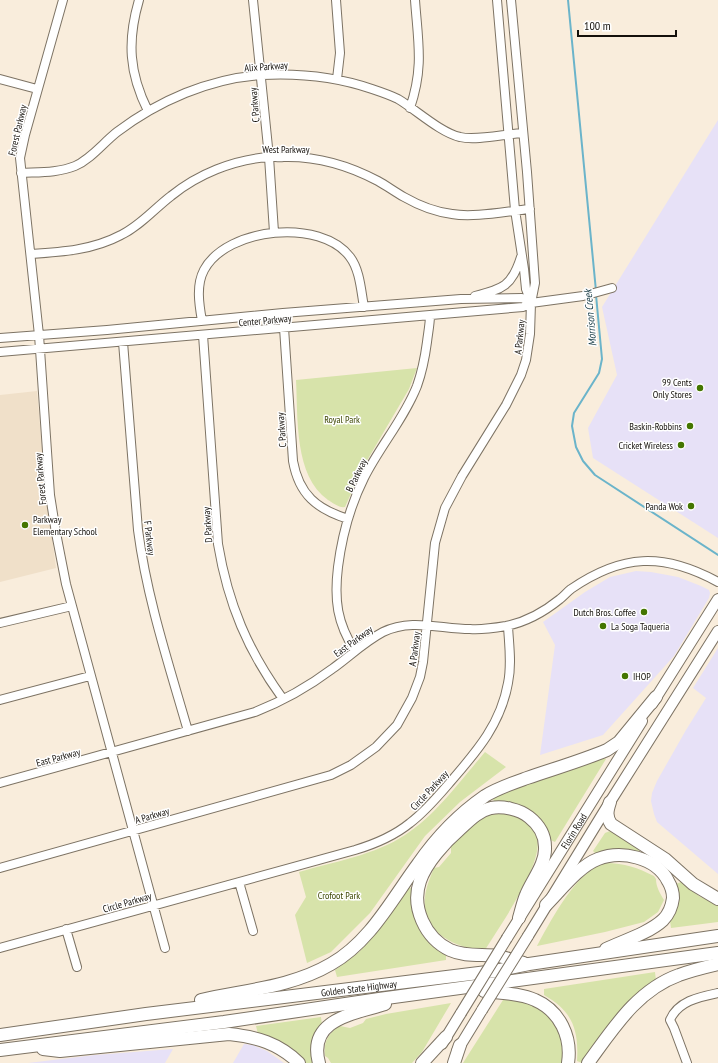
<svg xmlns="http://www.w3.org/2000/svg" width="718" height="1063" font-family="'PT Sans Narrow',sans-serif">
<rect width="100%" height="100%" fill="#f9eddc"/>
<path fill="#e7e1f7" d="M718,120v418l-125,-80 -5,-30 29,-53 -15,-68z
M636,571l15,1 27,5 23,9 8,4 1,3 -1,5 -35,58 -71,79 -63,20 15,-110 -12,-23 42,-30 25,-15z
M718,648v226l-61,-52 -3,-8 -3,-13 1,-8 5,-12 29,-51 20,-32 -13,-10z
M244,1044l9,1 14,6 17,12h-51z
M173,1049l-8,14h-137l67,-8z"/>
<path fill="#f0e0c9" d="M37,391l8,91 11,86 -56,14v-187z"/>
<path fill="#d7e3aa" d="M417,368l-8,21 -47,80 -17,38c-6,1 -12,-4 -17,-7 -34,-24 -30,-82 -32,-120z
M485,752l21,15 -46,35 -35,34 -55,77 -39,39 -24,11 -12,-48 11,-18 -7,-25c34,-10 76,-17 106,-37 31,-20 56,-55 80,-83z
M601,757l5,2 -51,83 -7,-3 -3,-10 -50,-26 -2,-4 11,-7z
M502,813c15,2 30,8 35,25 7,26 -38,89 -52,112 -30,-1 -64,-18 -60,-53 1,-10 5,-19 9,-29l5,-1 12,-14v-7l14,-15 12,-10 13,-6z
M610,831l30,18 -2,4 -42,1 -3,-3 12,-18z
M606,863c18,0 32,5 48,13l2,3c0,8 4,14 8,21l-6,12 -14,10 -39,10 -68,14c13,-24 34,-64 57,-78 4,-3 8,-4 12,-5z
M681,882l18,14 19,9v17l-47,6 -1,-7 8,-28 -2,-9z
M409,887l3,2c0,29 7,52 34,66v5l-109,17 -2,-7 24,-18 10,-11z
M655,972l1,9c-33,20 -52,52 -74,82l-5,-2c2,-32 -5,-50 -33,-66v-6z
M503,1000h17l23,9 19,24 2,30h-101z
M451,1003l-29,49 -10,11h-81l-3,-5 -3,-2c-2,-14 4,-24 15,-30l10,2 13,-5 3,-4 20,-5z
M321,1017l1,8 -8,38h-8l-11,-10 -37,-19 -2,-8z"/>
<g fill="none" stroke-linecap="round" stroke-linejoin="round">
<path stroke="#6bb4ca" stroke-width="2" d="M568,0l28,291
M596,295l6,64 -3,14 -25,40 -2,13 4,21 7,14 12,14 123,80"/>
<g stroke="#7d7364" stroke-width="10">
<path id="minor" d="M63,0l-38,135 -5,23 19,177 11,160 6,38 10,51 99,364
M139,0c-12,41 -10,73 9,111
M253,0l16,157 5,75
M336,0l4,53 -3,26
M497,0l18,210 9,59 2,20 5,13
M0,79l37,10
M410,108c14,-41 8,-66 5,-108
M21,173c17,-1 37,0 54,-7 16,-7 28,-23 42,-34 41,-31 93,-54 145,-57 38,-2 75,2 110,14 9,3 18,6 26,10 17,10 43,34 62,38 16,4 45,-3 63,-4
M31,254c31,-2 62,-4 90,-19 19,-9 33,-26 50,-39 27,-22 62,-36 97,-39 5,-1 10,1 15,0 33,-1 65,8 95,24 9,5 17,11 26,16 14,8 32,15 48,17 22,4 55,-3 78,-5
M475,296c28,-7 37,-10 46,-39
M283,313l10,148c6,34 24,48 55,58
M202,321c-3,-17 -6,-36 2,-51 23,-43 117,-52 146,-13 10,13 11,34 14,50
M203,335l15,209c10,60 30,107 65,155
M0,338l107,-8 176,-17 178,-14 61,-1 9,5
M123,342l15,188c9,69 31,135 50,201
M0,352l523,-45 8,-4 52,-7 29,-8
M0,623l72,-17
M355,651c-18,-28 -21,-51 -17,-84 4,-31 12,-61 26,-89 16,-32 40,-59 53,-92 5,-14 8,-29 10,-44 1,-9 3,-18 3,-27
M0,700l90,-24
M0,783l255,-71c28,-11 53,-25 77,-43 17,-12 32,-27 51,-37 28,-14 58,-3 87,-3 12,1 24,-1 36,-3 20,-4 38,-14 54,-27 4,-3 7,-7 11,-10 51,-35 92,-37 147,-7
M0,868l331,-93 20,-10 25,-18 21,-22 15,-27 8,-21 3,-15 12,-119 10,-35 17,-32 44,-71 15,-30 5,-15 4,-26 1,-31 4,-20 -8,-111 -16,-172
M239,882l14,49
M66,929l11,38
M0,948l355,-98c20,-6 39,-14 55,-27 16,-12 29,-28 42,-43 26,-30 49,-57 56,-97 4,-19 1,-38 0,-57
M687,1063l-13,-35 -4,-8c8,-19 29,-23 48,-27"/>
</g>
<g stroke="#7d7364" stroke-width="12">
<g id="major">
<path d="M652,704l66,-105"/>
<path d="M528,936l82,-134 108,-171"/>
<path id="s1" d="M507,938l135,-217"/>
<path d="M442,1044l19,-31"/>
<path d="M457,1051l25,-41"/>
</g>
</g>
<g stroke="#7d7364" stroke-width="14">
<g id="highway">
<path d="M610,802c-3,9 -4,14 1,22l54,35 28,25 25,15"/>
<path d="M546,905c14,-14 33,-39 52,-46 23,-9 58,-2 70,22 3,5 5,11 5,17 -1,8 -4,16 -10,22 -14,13 -40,21 -57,29"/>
<path d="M519,918c2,-7 4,-16 7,-23 6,-15 20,-31 19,-48 0,-13 -7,-23 -16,-30 -10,-8 -26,-11 -38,-9 -13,3 -23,14 -32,22 -14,12 -33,33 -39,51 -9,26 5,57 30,69 15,7 32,4 48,6 9,2 17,5 26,7"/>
<path d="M484,991c16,2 36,2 51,9 25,11 37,37 33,63"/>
<path d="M201,1000c44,-10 91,-13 130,-36 39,-22 61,-65 87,-100 18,-26 41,-50 67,-68 13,-8 28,-13 42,-18 26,-9 54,-17 80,-28l12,-8 37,-45"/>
<path id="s2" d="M0,1035l146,-21 349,-43 34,-7 189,-28"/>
<path d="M43,1049l17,2 169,-17c28,3 49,9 70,29"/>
<path d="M0,1050l224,-28 155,-23 339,-46"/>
<path d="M319,1063c-12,-44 35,-49 66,-59"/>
<path d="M422,1063l24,-26"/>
<path d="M454,1063l6,-18"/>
<path d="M588,1063c25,-34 49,-73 91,-88 13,-5 26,-8 39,-11"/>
</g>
</g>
<use href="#minor" stroke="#fff" stroke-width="8"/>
<use href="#major" stroke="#fff" stroke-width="10"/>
<use href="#highway" stroke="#fff" stroke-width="12"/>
<g stroke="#7d7364" stroke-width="12" stroke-linecap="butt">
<path id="major-bridge" d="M482,1010l46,-74
M461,1013l46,-75"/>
</g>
<use href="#major-bridge" stroke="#fff" stroke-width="10"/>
</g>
<g fill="#447600" stroke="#fff" stroke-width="1.5">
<circle cx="700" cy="388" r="4"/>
<circle cx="690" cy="426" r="4"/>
<circle cx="681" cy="445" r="4"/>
<circle cx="691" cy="506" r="4"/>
<circle cx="25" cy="525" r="4"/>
<circle cx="644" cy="612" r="4"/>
<circle cx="603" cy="626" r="4"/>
<circle cx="625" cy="676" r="4"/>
</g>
<g text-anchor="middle" stroke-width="3" stroke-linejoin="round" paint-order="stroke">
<g font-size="10" fill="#14100b" stroke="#fff">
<text transform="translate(266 66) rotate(-4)" y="4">Alix Parkway</text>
<text transform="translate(254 105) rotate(-95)" y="4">C Parkway</text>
<text transform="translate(17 130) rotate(-77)" y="4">Forest Parkway</text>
<text x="286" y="153">West Parkway</text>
<text transform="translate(265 320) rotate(-5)" y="4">Center Parkway</text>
<text transform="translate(519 337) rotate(-84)" y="4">A Parkway</text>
<text transform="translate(281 430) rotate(-94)" y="4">C Parkway</text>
<text transform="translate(356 475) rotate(-64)" y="4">B Parkway</text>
<text transform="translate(40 479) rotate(-95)" y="4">Forest Parkway</text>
<text transform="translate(207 525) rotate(-94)" y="4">D Parkway</text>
<text transform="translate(150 538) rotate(83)" y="4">F Parkway</text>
<text transform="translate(353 641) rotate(-36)" y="4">East Parkway</text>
<text transform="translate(414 649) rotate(-83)" y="4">A Parkway</text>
<text transform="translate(58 757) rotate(-15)" y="4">East Parkway</text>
<text transform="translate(429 790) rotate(-47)" y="4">Circle Parkway</text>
<text transform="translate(152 815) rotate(-16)" y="4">A Parkway</text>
<text dy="4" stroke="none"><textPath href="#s1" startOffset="126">Florin Road</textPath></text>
<text transform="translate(127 902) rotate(-16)" y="4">Circle Parkway</text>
<text dy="4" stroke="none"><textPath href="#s2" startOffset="362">Golden State Highway</textPath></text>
</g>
<g font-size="10" fill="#14100b" stroke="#fff" text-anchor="end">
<text x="692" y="386">99 Cents<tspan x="692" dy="12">Only Stores</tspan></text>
<text x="682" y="430">Baskin-Robbins</text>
<text x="673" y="449">Cricket Wireless</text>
<text x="683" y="510">Panda Wok</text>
<text x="33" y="523" text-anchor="start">Parkway<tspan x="33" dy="12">Elementary School</tspan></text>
<text x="636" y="616">Dutch Bros. Coffee</text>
<text x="611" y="630" text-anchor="start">La Soga Taqueria</text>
<text x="633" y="680" text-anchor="start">IHOP</text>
</g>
<g font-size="10" fill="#3b4500" stroke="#fff">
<text x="342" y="423">Royal Park</text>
<text x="339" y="899">Crofoot Park</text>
</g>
<g font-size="11" font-style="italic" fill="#1d404a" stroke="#fff">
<text transform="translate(590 318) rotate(-95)" y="4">Morrison Creek</text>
</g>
</g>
<path d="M578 30v6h98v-6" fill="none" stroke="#14100b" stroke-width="2"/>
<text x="584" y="30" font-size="12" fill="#14100b" stroke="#ffffff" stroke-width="3" paint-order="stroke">100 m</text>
</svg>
